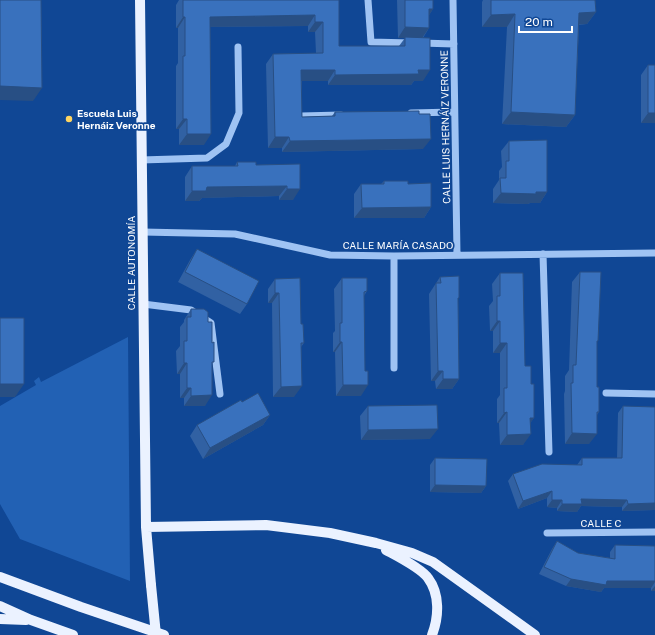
<svg xmlns="http://www.w3.org/2000/svg" width="655" height="635" font-family="'Public Sans',sans-serif">
<rect width="100%" height="100%" fill="#104795"/>
<path fill="#2261b4" d="M128,337l2,244 -110,-42 -20,-35v-98l36,-21 -2,-4 5,-4 2,5z"/>
<g fill="none" stroke-linecap="round" stroke-linejoin="round">
<path stroke="#9fc3f3" stroke-width="7" d="M368,0l3,42 40,1
M453,0l4,254
M421,43l33,1
M411,113l43,-1
M301,116l40,-1
M141,160l66,-2 19,-14 13,-31 -1,-66
M143,232l92,2 95,21 64,1 261,-3
M543,254l6,198
M394,256v112
M143,304l48,6 20,13 9,71
M606,393l49,1
M547,533l108,-1"/>
<path stroke="#ebf2ff" stroke-width="10" d="M140,0l6,527 5,58
M146,527l120,-2 64,8 46,10 36,10 21,9 102,73
M386,550c11,6 35,18 42,28 12,16 11,39 4,57
M0,577l81,30 83,28
M0,606l31,14 42,15
M0,619l26,1"/>
<path stroke="#ebf2ff" stroke-width="10" d="M151,585l5,50"/>
</g>
<path fill="#3161a3" d="M179,0h160v46h60l6,-8h-7l-1,-38h36v9l-4,6v13l-6,10v43h-9l-3,4h-83v-4h-26v36l30,-1 3,-4 88,37 -141,3v-4h-14l-2,-84 7,-10 43,-1 -1,-21h-7v-6l-98,1 -6,118h-25v-16h-3v-63l2,-3v-35h-2v-23z
M483,0h112l1,12 -9,12 -8,1 -4,90 -9,12 -64,-3 5,-97h-25v-25z
M648,65l7,58h-14v-48z
M509,141l38,51 -7,11h-10l-2,1 -35,-1v-14l6,-9v-9l3,-4 -1,-16z
M237,162l19,3 44,-1 -7,36h-14v-4l-77,2 -3,3h-14v-24l7,-11h43z
M384,181l24,3 23,23 -7,11h-70v-24l7,-10h20z
M197,249l50,55 -7,10 -62,-32 12,-22z
M580,272l17,71v44l2,25 -2,3 -8,29h-24l-1,-50 1,-3v-15l4,-6 3,-88z
M500,273l25,93 6,18 3,34 -4,5 -7,22h-23l-1,-22h-2v-24l3,-4v-42h-7v-22h-3l-1,-25 4,-5 -1,-17z
M440,277l18,23 1,79 -7,10h-16l-1,-8h-4l-2,-87z
M342,278l25,13 -3,5 -3,100h-25l-1,-44h-2v-19l2,-2 -1,-42z
M275,279l26,45 3,19 -3,4 -7,50h-21l-1,-94h-4v-14z
M191,309l17,13 4,44 -7,40h-21v-8h-4v-24h-3l-1,-23 4,-5v-19l4,-5v-2z
M368,406l62,33 -69,1 -1,-24z
M623,406l32,104 -33,1v-4l-41,-1 -4,6 -20,-1v-3l-10,-1v-9l-29,11 -10,-28 5,-7 64,-9 5,-7h35l1,-45z
M270,415l-7,10 -60,34 -13,-23 7,-11z
M435,458l51,28 -5,7 -51,-1v-27z
M557,541l21,12 32,5v-6l5,-7 40,1v45h-4v-3h-47l-3,4 -35,-6 -27,-12 13,-25z"/>
<path fill="#284f84" d="M429,9h4l-7,11z
M596,12l-9,12 -16,1 8,-12z
M515,14l-8,13h-25l9,-12z
M315,15l-7,11 -106,1 8,-10z
M183,17h2l-7,11h-2z
M315,22h8l-8,10h-7z
M405,27l24,1 -7,10h-24z
M301,70h34l-7,11h-34z
M418,70h12l-7,11h-9l-3,4h-83l7,-10z
M0,86l42,2 -9,13 -33,-1z
M511,112l64,3 -9,12 -64,-3z
M648,113h7v10h-14z
M183,119h4l-8,10h-3z
M187,134h24l-7,11h-25z
M275,137h14l-7,11h-14z
M431,139l-8,10 -141,3 8,-11z
M287,186l-8,10 -77,2 -3,3h-14l7,-10 15,-4z
M287,189h13l-7,11h-14z
M547,192l-7,11h-10l-2,1 -35,-1 8,-10z
M431,207l-7,11h-70l8,-10z
M275,293h4l-7,10h-4z
M497,321h3l-7,10h-3z
M340,342h2l-7,10h-2z
M500,343h7l-7,10h-7z
M184,363h3l-7,11h-3z
M438,371h5l-8,10h-4z
M443,379h16l-7,10h-16z
M0,384h24l-9,13h-15z
M343,385h25l-7,11h-25z
M302,386l-8,11h-21l8,-10z
M187,388h4l-7,10h-4z
M212,395l-7,11h-21l7,-10z
M507,412l-8,11h-2l7,-10z
M270,415l-7,10 -60,34 7,-11z
M530,418h4l-8,11z
M438,429l-8,10 -69,1 7,-10z
M572,433l25,1 -8,10h-24z
M531,434l-8,11h-23l7,-10z
M435,485l51,1 -5,7 -51,-1z
M552,491l-5,7 -29,11 5,-8z
M581,499l46,1 -5,7 -41,-1 -4,6 -20,-1 5,-7z
M552,500h10l-5,8 -10,-1z
M655,503v7l-33,1 6,-7z
M571,579l36,2h48v1l-4,6h-47l-3,4 -35,-6z
M655,586v5h-4z"/>
<path fill="#3971bd" stroke="#284f84" d="M0,0h41l1,88 -42,-2z
M183,0h156v46h66v-9l25,1v32h-12l1,4 -84,1v-5h-34l1,47 33,-1v-4l84,-1v3h11l1,25 -141,2 -1,-4h-14l-2,-83 50,-1v-31h-8v-7l-105,2 1,117h-24v-15h-4v-63h2v-39h-2z
M405,0h28v9h-4v19l-24,-1z
M491,0h104l1,12 -17,1 -4,102 -64,-3 4,-98 -24,1z
M648,65h7v48h-7z
M547,140v52h-11v2l-35,-1 -1,-15h6v-17h3v-20z
M237,162h19v3l44,-1v25h-13v-3l-80,1 -1,4h-14v-25h46z
M384,181h24v3l23,-1v24l-69,1 -1,-24h23z
M197,249l62,32 -12,23 -62,-32z
M580,272h21l-3,69h-1v46h2v25h-2v22l-25,-1 -1,-50h2v-18h3z
M500,273h23l2,93h6v18h3v34h-4l1,16 -24,1v-23l-3,1v-25h3v-45h-7v-22h-3v-25h3z
M459,276v22h-1l1,81h-16v-8h-5l-2,-88h5l-1,-6z
M300,278l1,46h2l1,19h-3l1,43 -21,1 -2,-94h-4v-14z
M342,278h25v13l-3,1 1,79h3v14h-25l-1,-43h-2v-19h2z
M191,309h13l4,3v10h4v21l2,-1v20h-2v33l-21,1v-8h-4v-25h-3v-22h3v-24h4z
M0,318h24v66h-24z
M258,393l12,22 -60,33 -13,-23 44,-25 1,2z
M437,405l1,24 -70,1v-24z
M623,406l32,1v96l-27,1 -1,-4 -46,-1 1,5h-20v-4h-10v-9l-29,10 -10,-27 29,-10 40,1v-7h40z
M435,458l52,1 -1,27 -51,-1z
M557,541l21,12 37,6v-14l40,1v35h-48l-1,4 -35,-6 -27,-12z"/>
<circle fill="#ffd561" stroke="#104795" stroke-width="1.5" cx="69" cy="119" r="4"/>
<g text-anchor="middle" stroke-width="3.5" stroke-linejoin="round" paint-order="stroke">
<g font-size="10" font-weight="bold" fill="#fff" stroke="#104795" text-anchor="start">
<text x="77" y="117">Escuela Luis<tspan x="77" dy="12">Hernáiz Veronne</tspan></text>
</g>
<g font-size="10" fill="#fff" stroke="#104795">
<text transform="translate(445 127) rotate(-91)" y="4">CALLE LUIS HERNÁIZ VERONNE</text>
<text x="398" y="249">CALLE MARÍA CASADO</text>
<text transform="translate(131 263) rotate(-90)" y="4">CALLE AUTONOMÍA</text>
<text x="601" y="527">CALLE C</text>
</g>
</g>
<path d="M519 26v6h53v-6" fill="none" stroke="#ffffff" stroke-width="2"/>
<text x="525" y="26" font-size="12" fill="#ffffff" stroke="#104795" stroke-width="3" paint-order="stroke">20 m</text>
</svg>
